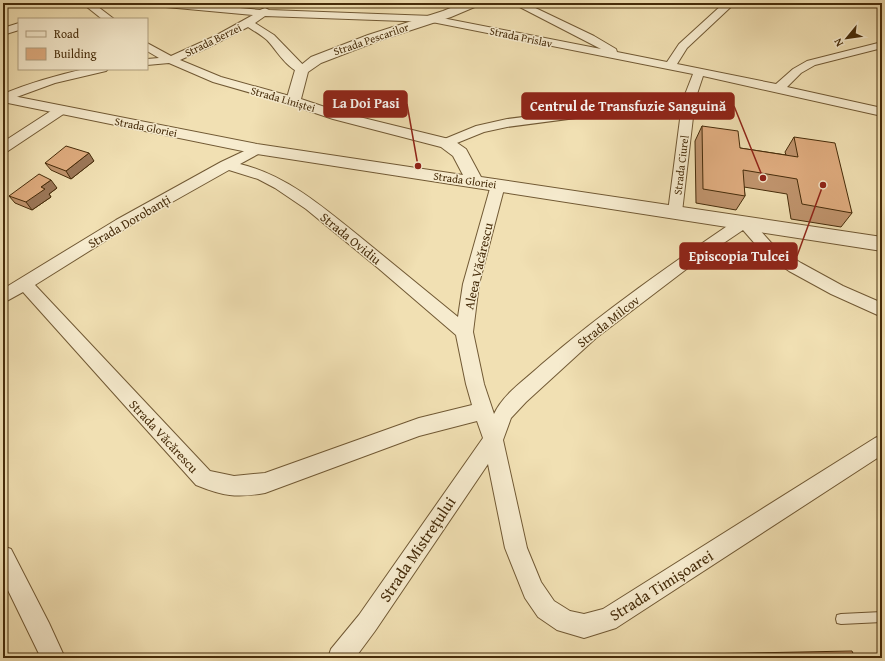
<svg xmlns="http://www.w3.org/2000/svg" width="885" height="661" font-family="'Gentium Book Plus',serif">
<rect width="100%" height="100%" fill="#f1e0b3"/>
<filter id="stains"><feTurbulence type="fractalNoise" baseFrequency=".005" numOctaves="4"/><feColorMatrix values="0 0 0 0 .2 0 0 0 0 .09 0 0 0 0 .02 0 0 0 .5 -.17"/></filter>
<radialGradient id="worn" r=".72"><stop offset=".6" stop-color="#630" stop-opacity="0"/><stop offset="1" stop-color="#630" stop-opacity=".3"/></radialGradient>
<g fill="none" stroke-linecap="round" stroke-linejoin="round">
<g stroke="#715934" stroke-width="2">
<path id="service" d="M882,612v10l-41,2 -4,-1 -1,-4 1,-4 4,-1z"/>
</g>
<g stroke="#715934" stroke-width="2">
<path id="minor" d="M82,3h11l21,16h-12z
M150,3h37l73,7 5,-2 4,2 163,6 169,33 -89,-46h13l69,33 22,13 1,3 50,10 12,-18 45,-41h11l-48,45 -10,16 99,20 17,-15 14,-8 75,-19v6l-67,17 -14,8 -14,14 95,21v8l-179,-40 -8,24 -13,112 -2,4 -5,1 -5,-1 -2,-4 14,-108 -175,23 -23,5 -37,15 -5,-1 -1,-3 1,-3 34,-14 31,-7 177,-22 9,-23 -261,-52 -167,-6 -10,7 19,12 34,35 -2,2c-15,4 -30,-23 -39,-32 -6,-5 -13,-9 -19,-13l-41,21 -27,12 41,17 76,21 2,3 -2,3 -4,1 -80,-23 -44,-19 -22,2v-6l12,-1 -12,-7v-8l24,13 44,-20 38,-21 -98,-9z
M19,23v7l-16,5v-7z
M85,69h23l-2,2 -51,12 -52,19v-8c27,-11 54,-19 82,-25z
M61,106l4,1 2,3 -2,3 -57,38 -5,1v-10l54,-35z
M257,145l5,1 2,3 -2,3 -22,12c46,11 83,43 119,72 33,27 66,54 99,81l5,-33 28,-99 2,-3 5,-2 5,2 2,3 -26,99 -6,48 11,52 10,30c9,-20 32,-35 48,-50 62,-53 129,-100 197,-146l5,-1 5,1 25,28 27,17 42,23 39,17v14l-51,-23 -42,-23 -25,-17 -21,-24 -46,31 -101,77 -70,64 -15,16 -8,22 24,108 14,34 13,19 16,10 14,3 19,-5 272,-171 7,-3v20l-266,173 -32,10 -27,-8 -19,-13 -13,-19 -20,-50 -17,-84 -113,167 -20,27h-27l3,-9 28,-34 124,-177 -6,-17 -58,15 -154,57c-29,5 -42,3 -69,-8l-173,-193 -20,11v-14l113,-69 105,-58zM229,170l29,9 17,9 31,21 72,59 78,67 10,49 6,21 -53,13 -154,55 -31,3 -24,-5 -175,-186 91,-57z
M3,546l8,3 38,74 16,35h-24l-38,-78z"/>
</g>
<g stroke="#715934" stroke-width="2">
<path id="tertiary" d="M463,3h16l-2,3 -26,11 -73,24 -57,22 -13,9 -7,27 42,14 110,27 13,9 15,28 401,60v14l-625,-97 -254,-52v-8l254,50 206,31 -10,-19 -12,-9 -108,-28 -45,-15 -2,-3 9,-31 16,-13 57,-22 75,-24z"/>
</g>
<use href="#service" fill="#f6ebce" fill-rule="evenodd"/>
<use href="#minor" fill="#f6ebce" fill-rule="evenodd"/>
<use href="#tertiary" fill="#f6ebce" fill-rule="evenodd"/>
</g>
<path fill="#c0946d" stroke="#462c0a" d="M702,126l38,22 46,7 -1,-3 9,-15 58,76 -11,14 -50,-8 -4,-25 -43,-7 1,9 -9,14 -40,-7 -1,-62z
M94,161l-23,18 -20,-9 -6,-7z
M57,188l-8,6 2,3 -19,13 -17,-7 -6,-7z
M598,656l257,2h-263z"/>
<path fill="#9c7859" stroke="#462c0a" d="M89,153l5,8 -23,18 -5,-8z
M51,180l6,8 -8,6 2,3 -19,13 -6,-8 15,-15z"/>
<path fill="#dfac7f" stroke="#462c0a" d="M702,126l36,5 2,17 58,9 -4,-20 41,6 17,70 -50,-9 -5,-25 -54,-9 2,26 -42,-7z
M66,146l23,7 -23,18 -21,-8z
M39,174l12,6 -10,7 4,2 -19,13 -17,-6z
M852,651l3,7h-257v-2z"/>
<g text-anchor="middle" stroke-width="3" stroke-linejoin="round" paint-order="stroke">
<g font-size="11" fill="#462c0a" stroke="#f6ebce">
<text transform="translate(521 37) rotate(12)" y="4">Strada Prislav</text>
<text transform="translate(371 39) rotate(-19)" y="4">Strada Pescarilor</text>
<text transform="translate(213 40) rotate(-26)" y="4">Strada Berzei</text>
<text transform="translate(283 99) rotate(16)" y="4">Strada Liniștei</text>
<text transform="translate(146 127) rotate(11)" y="4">Strada Gloriei</text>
<text transform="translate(681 165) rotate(-83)" y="4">Strada Ciurel</text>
<text transform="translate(465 180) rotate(8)" y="4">Strada Gloriei</text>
</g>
<g font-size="13" fill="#462c0a" stroke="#f6ebce">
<text transform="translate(129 221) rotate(-30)" y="5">Strada Dorobanți</text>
<text transform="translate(351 238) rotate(39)" y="5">Strada Ovidiu</text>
<text transform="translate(478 266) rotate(-77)" y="5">Aleea Văcărescu</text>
<text transform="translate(608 321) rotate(-38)" y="5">Strada Milcov</text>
<text transform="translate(164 436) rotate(47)" y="5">Strada Văcărescu</text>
</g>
<g font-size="16" fill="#462c0a" stroke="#f6ebce">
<text transform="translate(417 549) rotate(-56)" y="6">Strada Mistrețului</text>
<text transform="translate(661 585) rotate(-32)" y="6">Strada Timișoarei</text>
</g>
</g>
<path fill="none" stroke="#8f2418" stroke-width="1.5" d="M418 166L407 104M763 178L734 106M823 185L797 256"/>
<g fill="#8f2418" stroke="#f6ebce" stroke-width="1.5">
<circle cx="418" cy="166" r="4"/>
<circle cx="763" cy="178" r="4"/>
<circle cx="823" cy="185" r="4"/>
</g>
<g fill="#8f2418" stroke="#8f2418" stroke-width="1.5">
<rect x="324" y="91" width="83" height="26" rx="4"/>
<rect x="522" y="93" width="212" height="26" rx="4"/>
<rect x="680" y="243" width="117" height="26" rx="4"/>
</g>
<g font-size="14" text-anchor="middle" font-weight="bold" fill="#fff">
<text x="366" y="108">La Doi Pasi</text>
<text x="628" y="111">Centrul de Transfuzie Sanguină</text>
<text x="739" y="261">Episcopia Tulcei</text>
</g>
<rect width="885" height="661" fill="none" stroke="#f1e0b3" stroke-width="16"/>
<rect x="4" y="4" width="877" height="653" fill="none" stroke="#462c0a" stroke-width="2"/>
<rect x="8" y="8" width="869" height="645" fill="none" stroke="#462c0a"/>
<rect x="18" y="18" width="130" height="52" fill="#f6ebce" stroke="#b09f80"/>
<rect x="26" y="31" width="20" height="6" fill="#f6ebce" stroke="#b09f80"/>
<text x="54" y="38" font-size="12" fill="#462c0a">Road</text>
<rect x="26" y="48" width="20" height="12" fill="#dfac7f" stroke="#b09f80"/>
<text x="54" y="58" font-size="12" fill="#462c0a">Building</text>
<g transform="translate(847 38) rotate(241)" stroke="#f6ebce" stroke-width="3" paint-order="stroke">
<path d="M0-3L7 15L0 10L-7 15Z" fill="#462c0a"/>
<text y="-6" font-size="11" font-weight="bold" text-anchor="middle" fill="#462c0a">N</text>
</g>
<rect width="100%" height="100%" filter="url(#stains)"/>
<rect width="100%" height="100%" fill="url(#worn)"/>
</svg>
